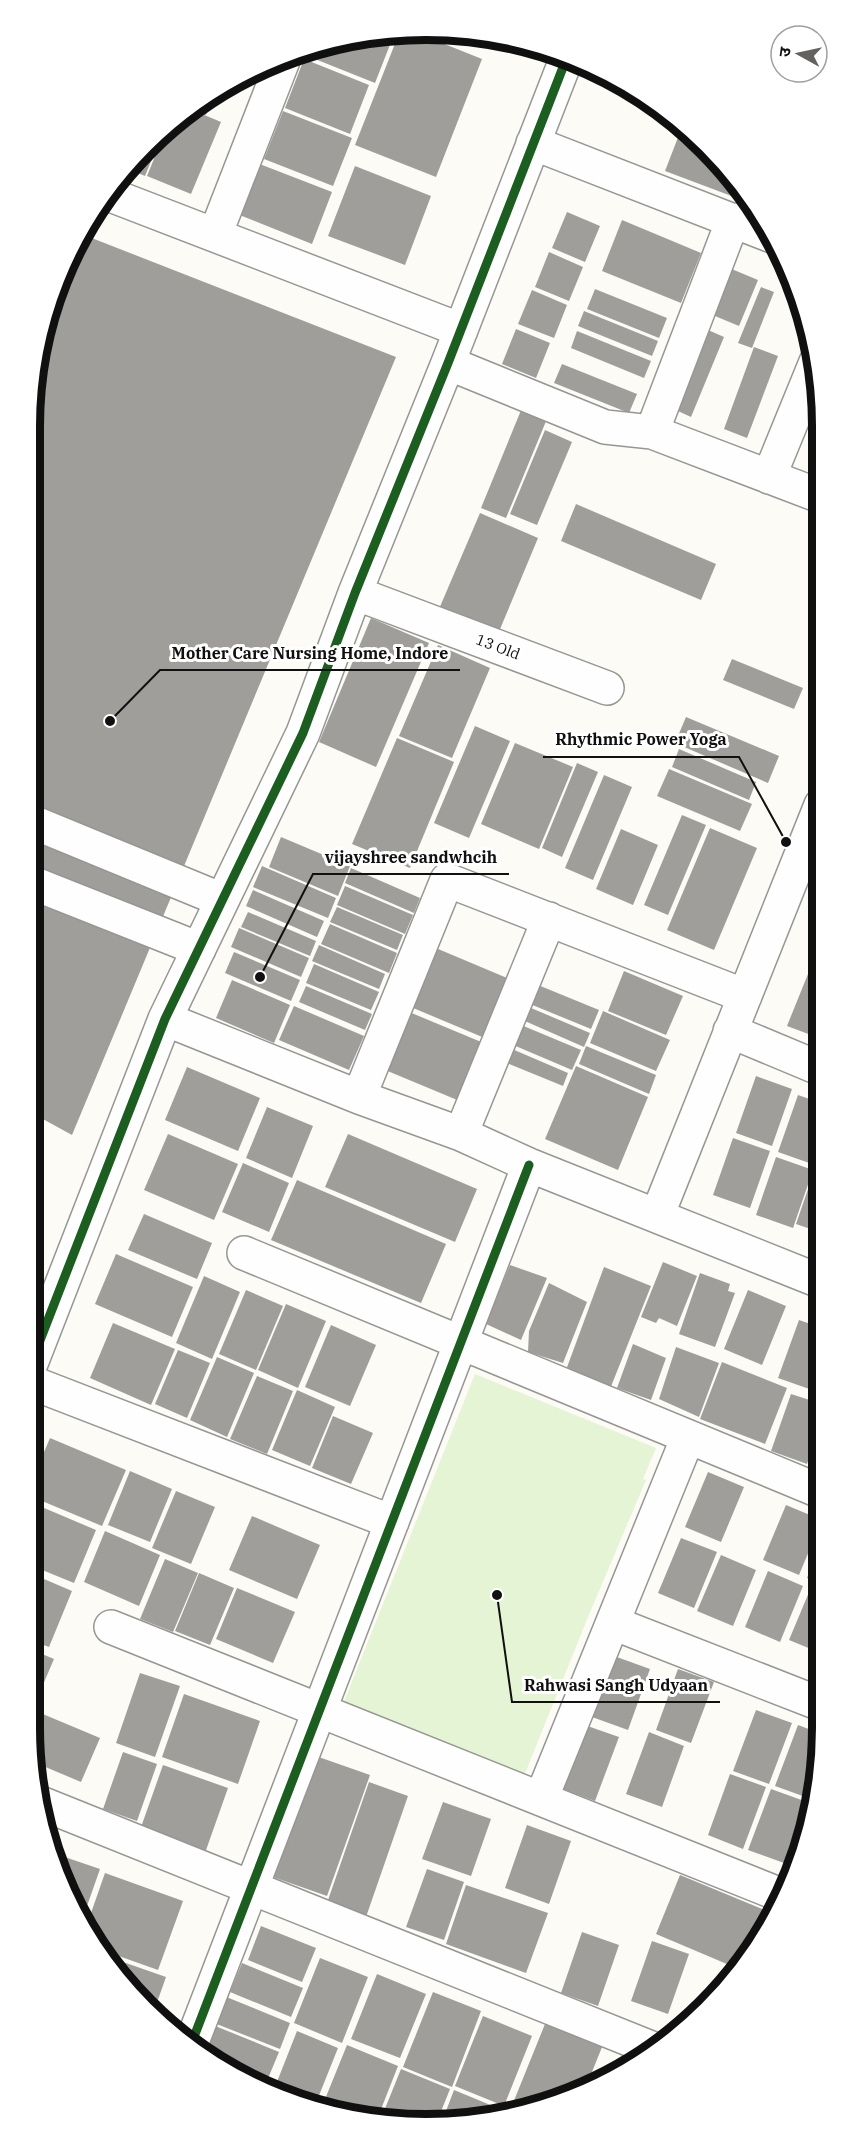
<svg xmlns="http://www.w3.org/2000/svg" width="853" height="2155" font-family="'IBM Plex Serif','Noto Sans Devanagari',serif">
<rect width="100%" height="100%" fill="#fcfbf6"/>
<path fill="#e5f4d4" d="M475,1374l181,74 -13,31 3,1 -58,137 -64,159 -181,-72z"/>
<path fill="#a09e9b" d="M400,31h12l70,28 -46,118 -81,-32z
M395,32l-20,51 -65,-26 4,-10 10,-3z
M443,33h35l8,2 -5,13z
M304,59l65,26 -19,49 -65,-26z
M215,94l-9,21 -15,-6z
M190,109l31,13 -30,72 -44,-18 19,-47z
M283,111l69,27 -19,48 -69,-27z
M682,127l43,38 25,38 -85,-32z
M163,132l-18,44 -19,-8 2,-3z
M257,163l75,29 -20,52 -75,-30z
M355,166l76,30 -26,69 -77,-29z
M567,212l33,14 -15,36 -33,-14z
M622,220l79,33 -20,50 -79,-32z
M84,235l312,122 -324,778 -42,-23v-686l18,-106z
M549,252l34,15 -14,34 -34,-14z
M722,265l36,15 -19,46 -36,-15z
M761,287l13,5 -22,56 -14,-5z
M595,289l72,29 -8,20 -72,-29z
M532,290l35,15 -13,33 -36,-14z
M584,311l74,30 -6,15 -74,-30z
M699,326l25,11 -33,80 -24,-11z
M516,329l34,14 -14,35 -34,-14z
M577,331l74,30 -7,17 -73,-30z
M754,347l24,9 -31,82 -23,-9z
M562,364l75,30 -8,19 -75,-30z
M524,403l25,11 -43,104 -25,-10z
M545,430l27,12 -35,83 -27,-11z
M576,504l140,60 -15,36 -140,-59z
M480,513l58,25 -40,96 -59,-25z
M371,618l58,25 -53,124 -57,-25z
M438,645l52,23 -38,90 -53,-22z
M732,659l71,29 -9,21 -71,-29z
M686,717l93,39 -11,27 -93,-40z
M475,726l35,15 -41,97 -35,-15z
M397,738l57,24 -44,106 -58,-24z
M515,743l58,24 -34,82 -58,-25z
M679,749l77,33 -7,18 -77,-33z
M577,763l21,9 -36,85 -20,-9z
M669,769l83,35 -12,27 -83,-35z
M604,775l28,12 -39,93 -28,-12z
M682,815l24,10 -38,90 -24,-10z
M710,828l47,20 -43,102 -47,-20z
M621,829l37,16 -25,60 -37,-16z
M281,837l69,29 -12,30 -69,-29z
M262,866l74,32 -8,20 -75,-31z
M351,868l69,30 -6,15 -69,-30z
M345,886l68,29 -8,19 -68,-29z
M253,890l71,31 -7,16 -71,-31z
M337,907l66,28 -6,15 -67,-28z
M248,912l68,29 -6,15 -69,-29z
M330,924l67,29 -8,20 -68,-29z
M239,928l70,30 -8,19 -70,-30z
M821,929v37l-13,-5z
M319,945l66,29 -6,15 -67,-28z
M431,946l81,34 -25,59 -81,-34z
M234,952l66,28 -9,21 -66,-28z
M314,964l65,28 -8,18 -65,-27z
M810,969l11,5v58l-2,6 -32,-12z
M624,971l59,25 -17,39 -58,-24z
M232,980l58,25 -16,38 -58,-25z
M538,985l61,25 -8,19 -61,-25z
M306,986l66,28 -7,16 -66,-28z
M524,1005l66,28 -6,14 -66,-29z
M294,1006l70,30 -15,34 -70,-30z
M402,1009l84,35 -24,58 -84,-35z
M603,1011l67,29 -14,31 -66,-28z
M514,1022l67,28 -9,20 -66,-28z
M586,1046l70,29 -7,19 -70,-30z
M512,1049l56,24 -5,13 -56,-23z
M576,1066l72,31 -30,73 -73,-31z
M187,1067l73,31 -22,53 -73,-31z
M756,1076l36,13 -20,57 -36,-13z
M798,1095l23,8 1,44 -7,18 -37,-13z
M267,1107l46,19 -21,52 -46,-20z
M168,1134l70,30 -24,56 -70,-30z
M348,1134l129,55 -22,53 -130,-55z
M733,1138l37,13 -20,57 -37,-13z
M776,1157l37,13 -20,58 -37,-13z
M243,1163l46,20 -20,49 -47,-20z
M816,1166l6,2v65l-26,-9z
M297,1180l149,64 -25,59 -150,-63z
M144,1214l68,29 -15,36 -69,-29z
M116,1254l77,33 -21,50 -77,-33z
M663,1262l34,14 -20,50 -18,-8 -3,5 -15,-6z
M510,1265l37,13 -26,62 -35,-16z
M604,1267l47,19 -41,103 -44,-19z
M700,1273l30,11 -2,7 7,2 -20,54 -36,-13z
M204,1276l36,16 -28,67 -36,-16z
M549,1283l38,19 -24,61 -35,-11 1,-21z
M246,1290l37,16 -27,64 -37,-16z
M748,1290l38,16 -24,59 -38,-16z
M286,1304l40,17 -28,67 -40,-18z
M799,1320l23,8v43l-7,20 -37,-13z
M113,1323l62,26 -24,56 -61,-27z
M331,1325l45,20 -26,61 -45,-19z
M633,1344l33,14 -15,42 -34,-12z
M676,1347l43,16 -20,54 -40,-18z
M178,1350l32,13 -23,55 -32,-14z
M217,1357l37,16 -27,64 -37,-17z
M722,1362l65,26 -22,56 -65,-25z
M257,1376l36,15 -26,63 -37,-15z
M297,1390l38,17 -25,59 -38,-16z
M791,1394l31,10v18l-15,42 -36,-13z
M333,1416l40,17 -22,51 -39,-16z
M822,1433v35l-11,-4z
M50,1438l76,32 -24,56 -72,-30v-11z
M130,1471l42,18 -22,53 -42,-17z
M708,1472l36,15 -23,55 -36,-15z
M176,1491l39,16 -24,57 -39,-16z
M30,1502l66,28 -22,53 -44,-18z
M786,1505l36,15 -23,55 -36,-15z
M252,1516l68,29 -23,54 -68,-29z
M105,1531l55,24 -21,51 -55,-24z
M681,1538l36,14 -23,56 -36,-15z
M823,1540v45l-16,-7z
M721,1555l35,15 -23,56 -36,-15z
M165,1559l33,14 -25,59 -33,-13z
M768,1571l35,15 -23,56 -35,-15z
M30,1573l42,18 -23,56 -19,-7z
M199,1573l35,15 -24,57 -35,-14z
M812,1585l11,4v65l-34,-14z
M237,1588l58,24 -22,51 -57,-24z
M30,1649l24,10 -24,56z
M614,1656l36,13 -22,61 -36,-13z
M678,1669l36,13 -23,61 -35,-13z
M140,1673l40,13 -25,71 -39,-14z
M184,1694l76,27 -22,63 -76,-27z
M756,1710l36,13 -23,61 -36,-13z
M38,1712l62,26 -19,44 -45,-19 -6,-33z
M576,1722l43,15 -24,64 -43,-16z
M798,1725l24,9 -11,65 -36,-13z
M649,1732l35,14 -22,61 -36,-13z
M123,1752l34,12 -20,57 -34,-12z
M313,1755l57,20 -43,121 -57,-20z
M163,1765l65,23 -23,65 -65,-23z
M730,1774l36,13 -23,62 -35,-14z
M369,1782l39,14 -42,121 -39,-14z
M771,1789l36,13 -23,61 -36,-13z
M443,1802l48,17 -20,57 -49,-17z
M807,1817l-5,39 -5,10 -7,-3z
M527,1825l44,16 -22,63 -44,-16z
M53,1853l47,16 -19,54 -30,-66z
M427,1869l37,13 -20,58 -38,-13z
M105,1873l78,28 -25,69 -59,-21 -14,-19z
M680,1875l92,38 -31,57 -85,-36z
M466,1885l82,28 -22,60 -80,-29z
M261,1926l55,22 -14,34 -54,-22z
M582,1932l37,13 -21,61 -37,-13z
M652,1941l37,13 -21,60 -37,-13z
M103,1955l63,22 -12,34 -26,-21z
M320,1958l48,19 -26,66 -48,-20z
M242,1963l61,25 -12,29 -61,-25z
M377,1974l49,20 -26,64 -49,-19z
M433,1992l48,19 -29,76 -49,-20z
M219,1994l71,29 -10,26 -71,-28z
M483,2016l49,20 -28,70 -49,-20z
M208,2023l71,29 -15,36 -35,-16 -30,-25z
M545,2024l57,23 -18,45 -62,20 -11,-4z
M297,2031l41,17 -24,60 -15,-4 -26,-12z
M347,2045l51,21 -22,56 -55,-13z
M401,2069l49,20 -12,30 -58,2z
M454,2090l51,21 -2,6 -60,2z"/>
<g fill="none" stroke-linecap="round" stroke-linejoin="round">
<g stroke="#969694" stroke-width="36">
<path id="minor" d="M533,143l239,93
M108,194l353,136
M733,220l-81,212 168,64
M215,235l69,-177
M448,363l157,64 47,5
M769,477l47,-115
M355,593l252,95
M30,821l192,79
M30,882l169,67
M165,1019l194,78 102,37 68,31 293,117
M730,1031l91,38
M359,1097l88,-217 298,116
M461,1134l88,-215
M657,1216l164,-411
M244,1253l578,239
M30,1366l135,-347 138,-286 52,-140 93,-230 119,-306
M30,1382l362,140
M613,1623l210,82
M111,1627l670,268
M541,1799l147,-362
M43,1804l613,246
M192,2042l337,-877"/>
</g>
<use href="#minor" stroke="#fffefe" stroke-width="33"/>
<g stroke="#fff" stroke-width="13">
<path id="cycleway" d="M30,1366l135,-347 138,-286 52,-140 93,-230 119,-306
M192,2042l337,-877"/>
</g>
<use href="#cycleway" stroke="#1b5e20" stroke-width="9"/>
</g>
<g text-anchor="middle" stroke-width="6" stroke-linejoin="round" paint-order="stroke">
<g font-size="15" fill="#101010" stroke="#fff">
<text transform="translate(498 647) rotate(21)" y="5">13 Old</text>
</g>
</g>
<path d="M0 0H853V2155H0ZM426 40H426A386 386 0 0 1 812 426V1728A386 386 0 0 1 426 2114H426A386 386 0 0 1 40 1728V426A386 386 0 0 1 426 40Z" fill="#fff" fill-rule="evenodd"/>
<path fill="none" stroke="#101010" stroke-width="8" d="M426 40H426A386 386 0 0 1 812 426V1728A386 386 0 0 1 426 2114H426A386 386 0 0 1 40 1728V426A386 386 0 0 1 426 40Z"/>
<path fill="none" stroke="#101010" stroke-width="2" d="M110 721L160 670H460M786 842L739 757H543M260 977L313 874H509M497 1595L512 1702H720"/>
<g fill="#101010" stroke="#fff" stroke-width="2">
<circle cx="110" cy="721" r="6"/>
<circle cx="786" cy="842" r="6"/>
<circle cx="260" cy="977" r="6"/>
<circle cx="497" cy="1595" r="6"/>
</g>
<g font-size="16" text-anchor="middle" font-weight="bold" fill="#101010" stroke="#fff" stroke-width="6" stroke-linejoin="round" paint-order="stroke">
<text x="310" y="659">Mother Care Nursing Home, Indore</text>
<text x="641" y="745">Rhythmic Power Yoga</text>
<text x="411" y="863">vijayshree sandwhcih</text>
<text x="616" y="1691">Rahwasi Sangh Udyaan</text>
</g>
<g transform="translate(799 54) rotate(278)"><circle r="28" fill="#ffffff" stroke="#9f9f9f" stroke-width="1.5"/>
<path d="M0-4.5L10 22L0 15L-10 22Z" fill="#636260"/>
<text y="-9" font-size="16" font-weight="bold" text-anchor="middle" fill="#101010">उ</text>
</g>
</svg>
